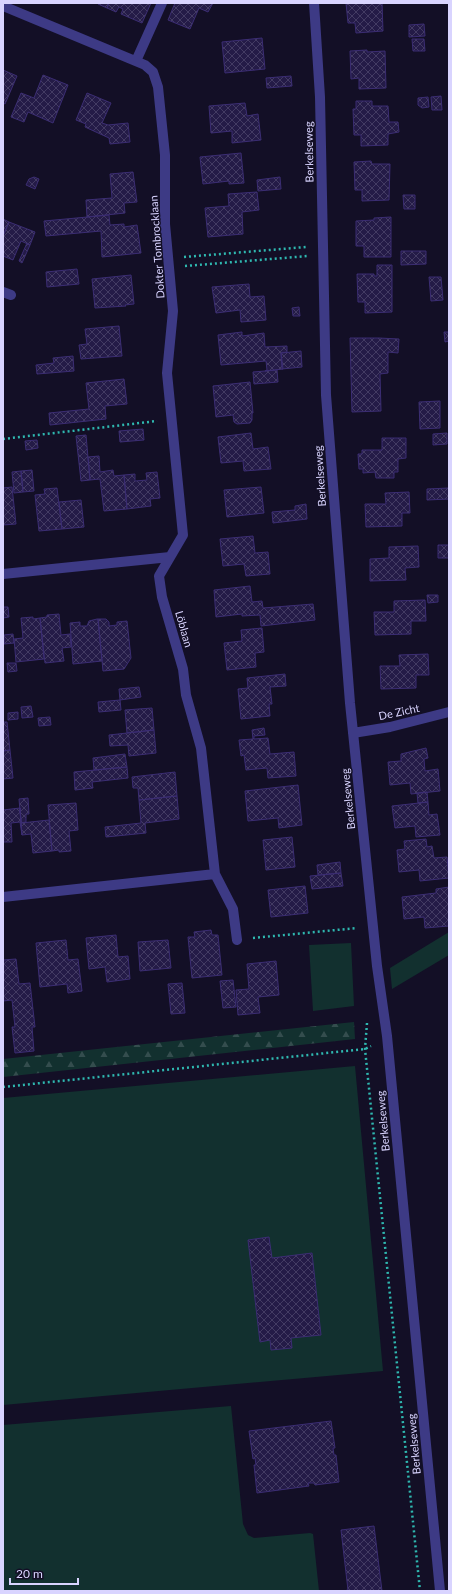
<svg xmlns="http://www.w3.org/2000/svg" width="452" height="1594" font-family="Lato,sans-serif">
<defs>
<pattern id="forest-firs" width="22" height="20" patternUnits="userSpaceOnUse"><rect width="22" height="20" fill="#12302f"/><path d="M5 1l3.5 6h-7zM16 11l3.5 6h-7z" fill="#344d4e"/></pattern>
<pattern id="building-cross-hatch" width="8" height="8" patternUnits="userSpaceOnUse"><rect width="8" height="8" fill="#241b47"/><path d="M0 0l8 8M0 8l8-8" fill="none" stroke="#433b63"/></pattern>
</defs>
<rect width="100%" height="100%" fill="#130f26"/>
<path fill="#12302f" d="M449,932v23l-57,34 -2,-21z
M351,943l3,63 -41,5 -4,-66z
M355,1066l28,305 -380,34v-307z
M231,1406l12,118 5,11 6,3 56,-5 3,1 6,57h-316v-166z"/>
<path fill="url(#forest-firs)" d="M354,1022l1,17 -352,38v-18z"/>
<path fill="url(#building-cross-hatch)" stroke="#3b2d73" d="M98,3h11l-2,5 -9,-4z
M109,3h42l-9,20 -21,-9 2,-5 -4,-2 -3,5 -9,-4z
M175,3h38l-5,9 -9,-4 -9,21 -22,-9z
M346,3h36l1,28 -27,2 -1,-10h-7z
M424,24l1,12 -16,1v-12z
M262,38l3,31 -40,4 -3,-31z
M412,39h12l1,12h-12z
M367,50v2l18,-1 1,37 -27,1v-11l-8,1 -1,-28z
M3,70l14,6 -12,28 -2,-1z
M43,75l25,10 -15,38 -25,-11 -4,10 -13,-5 10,-24 13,5z
M291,76l1,10 -25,2 -1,-10z
M87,93l24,10 -9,20 6,2 20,-2 2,19 -20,2 -1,-6 -24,-11 1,-3 -10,-4z
M441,96l1,14h-10l-1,-13z
M428,97l1,10 -7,1 -4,-3v-7z
M356,101h16v5h16l1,16h9l1,10 -11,2v11l-27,1v-11h-7l-1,-26h3z
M245,103l2,13 11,-2 3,26 -29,3v-12l-21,2 -2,-27z
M241,153l3,30 -15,1v-3l-26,3 -3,-27z
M371,161l1,3h18l-1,36 -27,1v-11h-7l-1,-28z
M133,172l4,30 -13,1 1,10 -38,4 -1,-17 26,-2 -2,-24z
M34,177l5,2 -4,10 -9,-4 3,-6z
M280,177l1,12 -23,2 -1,-11z
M257,192l2,18 -17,2 1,22 -35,3 -3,-29 24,-2 -1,-12z
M403,195h12v14h-11z
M109,215l1,10 14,-1v3l13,-2 4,28 -39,4 -1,-26 -55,5 -2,-15z
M391,217v40h-27v-11h-8v-25l18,-1v-2z
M3,219l6,3 -6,14z
M9,222l26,10 -5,13 -9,-4 -8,19 -10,-4v-20z
M27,243l3,2 -8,18 -3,-2z
M401,251h25v13l-25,1z
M377,265h15v47l-27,1v-11h-7l-1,-28h17v2h3z
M77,269l2,15 -32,3 -1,-15z
M131,275l3,29 -9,1 1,1 -31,2 -3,-29z
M429,277h12l2,23 -12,1z
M249,284l1,13 14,-1 2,24 -25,2 -1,-12 -24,3 -4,-26z
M299,307l1,9h-7l-1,-8z
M119,326l3,30 -41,3 -2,-14 8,-1 -2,-15z
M242,332v4l22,-3 1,14 22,-1v6l-6,1 2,16 -18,2 2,-1 -1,-9 -45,4 -3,-30z
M444,332h5v9l-4,1z
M350,338h29l20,1 -1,14 -10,-1v21l-8,1 1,37 -29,1z
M301,351l1,16 -20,2 -1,-16z
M73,356l1,15 -37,3 -1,-9 18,-2 -1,-5z
M277,370l1,12 -24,2 -1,-12z
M124,379l3,25 -22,2 1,13 -56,6 -1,-12 40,-4 -3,-26z
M250,382l3,31h-1v7l-2,3 -13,1 -3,-2 -1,-7 -17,2 -3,-31z
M440,401v27l-20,1 -1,-27z
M143,429l1,11 -24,2 -1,-11z
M251,433l2,16 15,-2 3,22 -27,2 -1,-10 -22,2 -3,-26z
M447,433v11l-14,1v-11z
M86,435l4,45 -9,1 -5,-45z
M382,438h24v20l-8,1v13h-4v6h-18l-1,-6 -12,1v-4h-4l-1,-15h4v-4h20z
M37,440l1,8 -12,2 -1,-9z
M99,456l1,16 13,-2 1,6 10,-1 3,34 -23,2 -4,-32 -10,1 -2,-23z
M32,470l2,21 -11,1 -2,-21z
M21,471l2,21 -9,1 -2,-21z
M157,472l3,26 -10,1 1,7 -24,3 -3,-34 11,-1v7l12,-1 -1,-7z
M12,487l4,37 -13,1v-37z
M261,487l3,26 -37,4 -3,-27z
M57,488l5,41 -23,2 -4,-36 10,-1 -1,-5z
M449,488v11l-22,1v-11z
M409,492l1,21h-8v13l-36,1 -1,-23h21l-1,-11z
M81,500l3,27 -22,2 -3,-27z
M306,504l1,15 -34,4 -1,-11 23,-2v-4z
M253,536l2,17 13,-1 2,22 -24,2 -2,-12 -21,2 -3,-27z
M438,545h11v13h-11z
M418,546l1,21 -14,1 1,12 -36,1v-22l19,-1v-11z
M250,586l2,16 10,-1 1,7 50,-4 2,16 -54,6 -1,-11 -18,1v-2l-26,3 -2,-27z
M427,595h11v7l-10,1z
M425,600l1,21h-15v13l-36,1 -1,-23h20v-11z
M3,607h5l1,10 -6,1z
M59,614l2,21 9,-1 1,13 -9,1 2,13 -19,2 -5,-45 7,-1v-2z
M33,617v2l7,-1 4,41 -28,3 -2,-23 9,-1 -2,-20z
M97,619h1l4,42 -29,3 -3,-41 10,-1v4h7l2,-5z
M98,619h8l3,3v4l8,-1v-3l10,-1 4,37 -7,11 -21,2z
M262,628l2,24 -9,1 1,14 -29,3 -3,-27 18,-2 -1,-11z
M13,634l1,9 -10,1v-9z
M428,654l1,21h-13v13l-35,1 -1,-23h20l-1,-11z
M7,663h9l1,8 -9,1z
M285,674l1,12 -16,1 2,17h-3l1,12 -29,3 -3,-30 10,-1 -1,-10z
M139,687l2,10 -21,3 -1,-11z
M120,700l1,10 -22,2 -1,-10z
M31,706l2,11 -11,1 -1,-11z
M152,708l2,22 -27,3 -2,-23z
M18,712v7l-10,1v-7z
M50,717l1,8 -12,1 -1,-8z
M3,722h4l3,28 -7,1z
M264,728l1,7 -11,1v3l14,-1 2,16 24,-2 2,24 -28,2 -1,-10 -21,2 -2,-15 -3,1 -2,-16 14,-1 -1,-9z
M154,730l2,23 -27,3 -1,-11 -18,1 -1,-11z
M426,748l2,10 -4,1 1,12 13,-2 2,22 -29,3 -1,-11 -20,2 -2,-23 13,-1v-7z
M10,750l3,28 -10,1v-28z
M125,754l2,13 -33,3 -1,-12z
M127,767l1,11 -36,4 1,6 -18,2 -1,-18z
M175,772l2,24 -38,4 -1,-12h-5l-1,-11z
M298,785l4,40 -23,3 -1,-10 -30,3 -3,-30z
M427,792l1,10 -10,1 -1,-10z
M177,796l2,23 -34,4 1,10 -40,4 -1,-10 36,-4 -2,-23z
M28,798l1,16h-3v8l-5,1 -2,-24z
M428,802l1,13 8,-1 3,21 -24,2 -1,-11 -20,2 -3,-22z
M76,803l2,27 -9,1 2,20 -12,1v-2l-7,1 -4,-46z
M20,808l2,27 -2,-13 -9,1 1,19h-9v-32z
M20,809l1,14 28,-3 3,31 -19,2 -2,-19 -9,1 -2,-27z
M292,837l3,30 -29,3 -3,-30z
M426,839l1,8 5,-1 2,12 13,-1 2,21 -29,3 -1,-11 -20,2 -2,-22 8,-1 -1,-8z
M340,862l1,11 -23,2 -1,-10z
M341,873l2,13 -31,3 -2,-13z
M305,886l3,27 -37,4 -3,-27z
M449,887v39l-24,2 -1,-11 -20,2 -2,-22 34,-4v-4z
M211,930l1,5h6l4,40 -30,3 -4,-41h7l-1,-5z
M116,935l2,22 10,-1 2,23 -23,3 -2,-15 -16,2 -3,-31z
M66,940l2,20 10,-1 4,32 -14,2 -1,-9 -27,3 -4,-44z
M168,940l3,28 -31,3 -2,-29z
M16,959l3,25 11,-1 5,44h-3l2,24 -19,2 -3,-26h3l-3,-27 -9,1v-41z
M276,961l3,34 -21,2 2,16 -22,2 -2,-25 13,-1 -2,-25z
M233,980l3,27 -13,1 -3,-27z
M182,983l3,30 -14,1 -3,-30z
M269,1237l3,21 40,-5 9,82 -30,3 1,10 -21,2 -1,-10 -10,2 -12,-102z
M331,1421l4,27h-2l1,7h2l3,27 -24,3 -1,-2h-6l1,3 -52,7 -3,-28h2l-1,-7 -2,1 -4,-28z
M374,1526l8,65h-39l5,-1 -7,-60z"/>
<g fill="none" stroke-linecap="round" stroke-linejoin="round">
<path stroke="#2fb8b0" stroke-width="2.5" stroke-dasharray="2 3" stroke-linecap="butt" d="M184,257l122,-10
M185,266l123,-10
M3,439l154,-18
M253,938l104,-10
M367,1023l-2,26 55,542
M3,1087l362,-38 6,-3"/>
<path stroke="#3d3a85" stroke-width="10" d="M314,3l6,94 6,298 24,308 27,263 10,70 53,555
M3,6l142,59 8,7 5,15 7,68v69l8,87 -6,62 16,162 -24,41 3,21 21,72 3,26 15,53 14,126 18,35 4,31
M136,61l26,-58
M3,292l8,3
M3,574l167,-17
M353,733l37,-6 59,-15
M3,897l212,-23"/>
</g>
<g text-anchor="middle" stroke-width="3" stroke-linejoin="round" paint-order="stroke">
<g font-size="11" fill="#d9d4ff" stroke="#130f26">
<text transform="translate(309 152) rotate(-91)" y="4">Berkelseweg</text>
<text transform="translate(157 247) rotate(-94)" y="4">Dokter Tombrocklaan</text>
<text transform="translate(320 476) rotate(-94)" y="4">Berkelseweg</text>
<text transform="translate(184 629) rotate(74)" y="4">Löblaan</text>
<text transform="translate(399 712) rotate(-12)" y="4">De Zicht</text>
<text transform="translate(348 799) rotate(-96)" y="4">Berkelseweg</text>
<text transform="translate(383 1121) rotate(-95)" y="4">Berkelseweg</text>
<text transform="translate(414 1444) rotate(-95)" y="4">Berkelseweg</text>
</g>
</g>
<rect width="452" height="1594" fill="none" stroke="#d9d4ff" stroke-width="8"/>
<path d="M10 1578v6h68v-6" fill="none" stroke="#d9d4ff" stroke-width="2"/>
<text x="16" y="1578" font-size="12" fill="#d9d4ff" stroke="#130f26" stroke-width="3" paint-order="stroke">20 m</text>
</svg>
